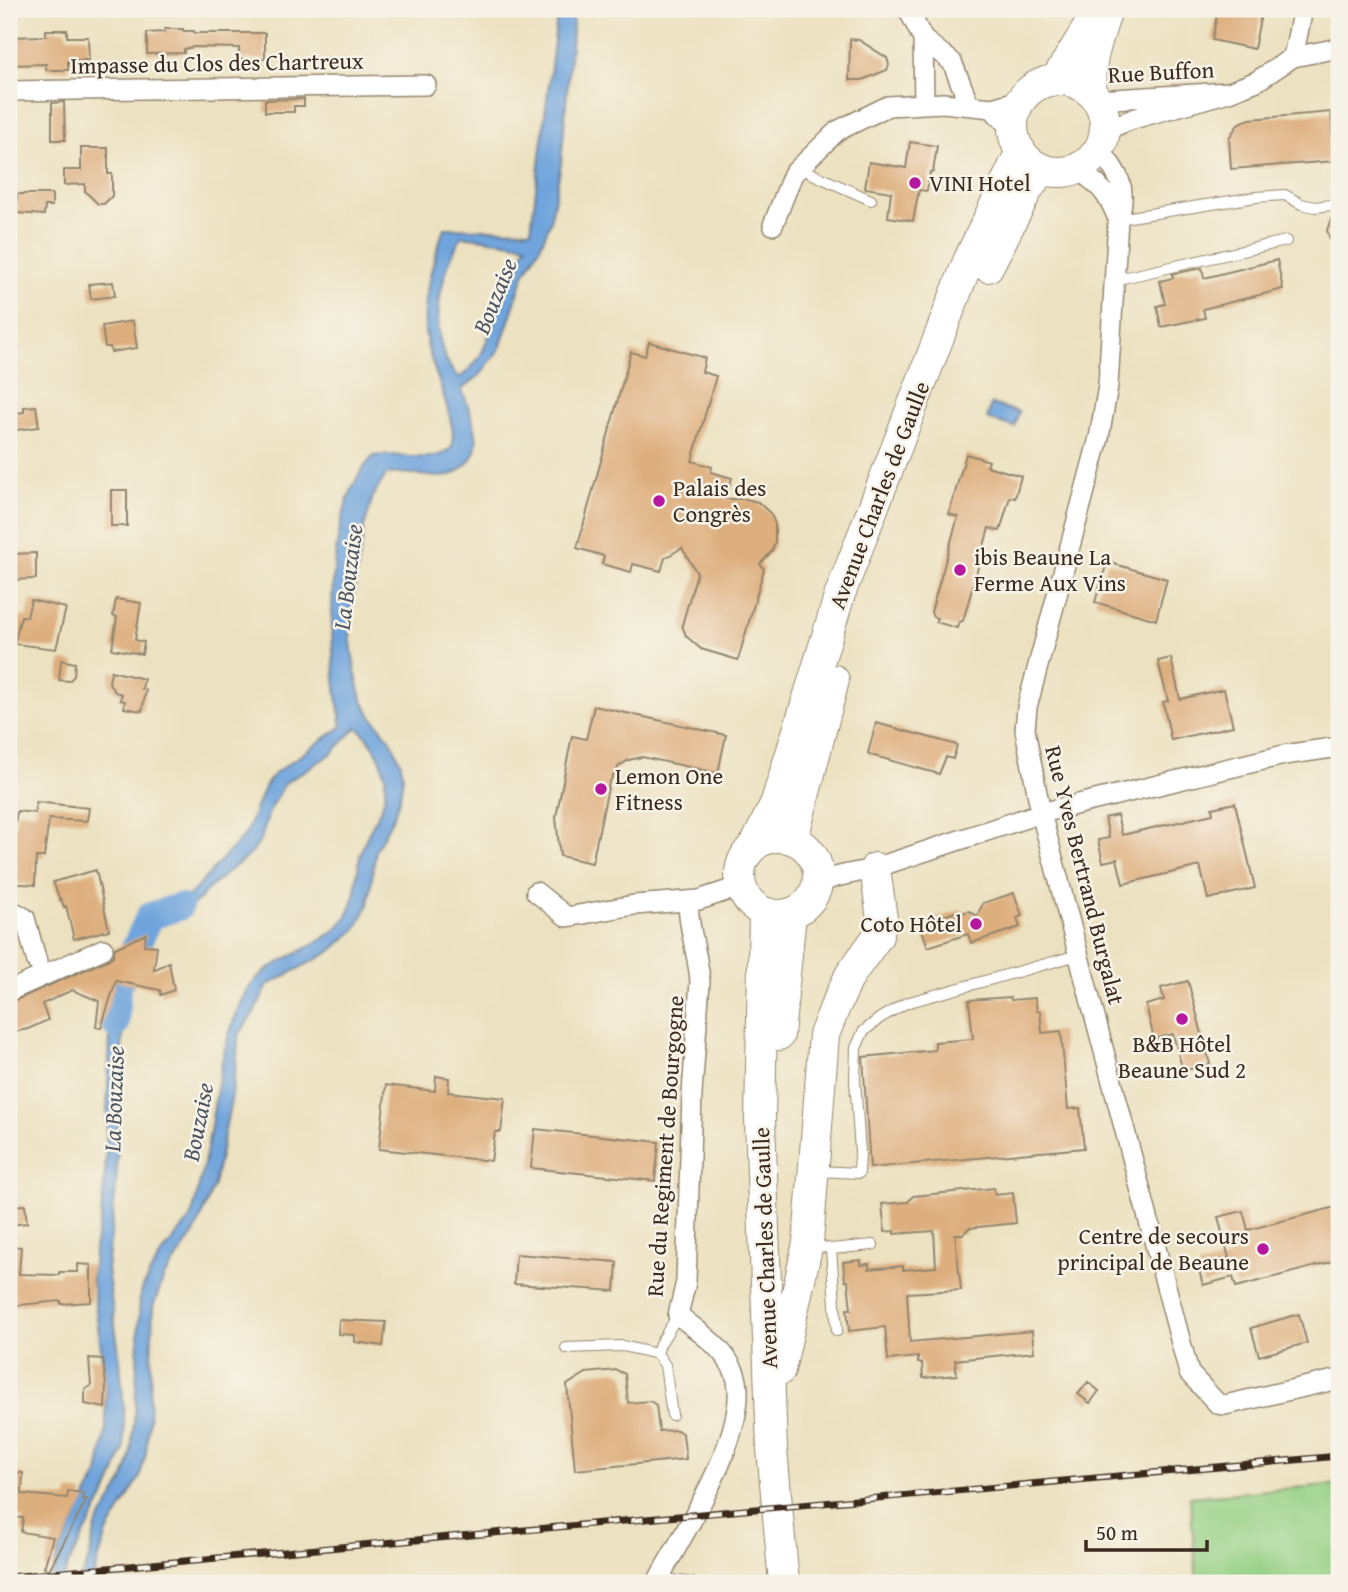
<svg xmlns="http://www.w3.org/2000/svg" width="1348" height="1592" font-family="'Gentium Book Plus',serif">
<rect width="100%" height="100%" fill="#f7f3e8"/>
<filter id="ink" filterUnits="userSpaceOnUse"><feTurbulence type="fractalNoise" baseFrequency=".0143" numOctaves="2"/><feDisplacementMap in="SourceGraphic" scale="14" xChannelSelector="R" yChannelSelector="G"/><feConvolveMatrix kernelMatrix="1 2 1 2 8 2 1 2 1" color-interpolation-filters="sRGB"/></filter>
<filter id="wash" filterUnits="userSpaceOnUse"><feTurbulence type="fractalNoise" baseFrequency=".00686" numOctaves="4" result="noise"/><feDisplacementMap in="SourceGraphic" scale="28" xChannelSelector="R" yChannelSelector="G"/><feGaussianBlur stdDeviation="1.57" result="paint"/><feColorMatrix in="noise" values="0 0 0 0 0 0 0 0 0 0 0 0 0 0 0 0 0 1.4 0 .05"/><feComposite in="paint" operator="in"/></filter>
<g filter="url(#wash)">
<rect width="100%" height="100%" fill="#ece1c0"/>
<path fill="#94d084" stroke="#687d51" stroke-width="2" d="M1339,1484v99h-142l-7,-86z"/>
<path fill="#6fa4dc" stroke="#55677d" stroke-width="2" fill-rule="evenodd" d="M558,9h16l-13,155 -11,59 -10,24 -16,28 -24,73 -20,27 -18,14c7,25 27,55 3,77 -6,6 -15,11 -25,11 -18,0 -36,-7 -54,-2l-13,21 -9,32 -13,83 -1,24 5,36 7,28 8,15 22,28 9,22 2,12 -3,21 -6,18 -18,35 -8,55 -12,24 -26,23 -62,33 -13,26 -17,25 -1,20 -6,44 -17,85 -18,45 -32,47 -11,30 -4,116 -3,29 -6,25 -33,56 -16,50h-12l10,-24 7,-33 27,-45 7,-21 5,-48 5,-117c7,-20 18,-37 32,-54 6,-8 16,-17 19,-25 4,-10 6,-22 8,-31 18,-66 15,-135 49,-195 17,-30 67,-39 91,-64 21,-21 15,-48 22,-74 4,-15 14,-30 20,-44 12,-29 -1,-61 -24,-81l-26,27 -46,29 -16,29 -8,27 -9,14 -27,21 -21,19 -3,5 -15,12 -32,9 -6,5 -9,-2 12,-11 22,-7 17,-9 56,-62 17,-43 11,-16 68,-48c-14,-65 -21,-221 32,-270 24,-5 59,11 78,-9 7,-21 -20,-78 -25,-103 -8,-40 5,-79 17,-116l87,2zM462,236l65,9c-12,20 -21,39 -29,61 -12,31 -9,50 -39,72 -35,-36 -20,-104 3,-142z
M991,404l28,8 -4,15 -28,-8z
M115,984l10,2 -9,200 -9,84 13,90 4,52v37l-15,39 -41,77 -6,18h-12l9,-31 39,-78 8,-43v-45l-14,-105 2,-33 7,-31 4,-43 6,-174z"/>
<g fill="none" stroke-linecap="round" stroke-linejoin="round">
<path stroke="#6fa4dc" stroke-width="28" d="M115,1024l2,-37 33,-71 29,-9"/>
</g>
<g id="blocks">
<path fill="#deaf7e" d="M1218,9h44l-8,40 -42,-9z
M165,29h18v2h11v2h71v26h-26v-11l-45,-1 -10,2v4l-37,1v-21l17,-1z
M46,30h21v7h21l1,23h-21v10h-22v-6l-37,1v-28l37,-1z
M850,39l9,1 28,18 2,7 -2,5 -25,10h-13z
M304,99v7h-10v6h-29v-12z
M64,102l1,38h-13v-37z
M1331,112l4,49 -104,8 -2,-31 10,-15 11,-4z
M910,142l27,4 -4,26h-3l-3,19 -8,-1 -6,31 -25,-4 3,-25 -26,-4 4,-26 37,6z
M81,148h27v26h4v22l-8,8h-6l-13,-13v-7l-21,1v-15h17z
M17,194h35v12h-7l-1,9 -27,-2z
M1339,211v52l-1,1 -11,-34 7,-18z
M1277,260l6,29 -80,20 2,9 -44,9 -4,-21 8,-2 -5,-23 13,-3 -1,-4 30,-6 2,10z
M113,282l2,14 -24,3 -2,-15z
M133,321l4,27 -26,4 -1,-5h-5l-3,-21z
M649,342l56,16 -3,14 14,4 -24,85 20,6 -1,5 21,6 -7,21h21l12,3 13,12 4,10v18l-3,9 -12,13 4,5 -26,91 -37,-11 -15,-13 -4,-11 15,-52 -15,-25 -17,10 -4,13 -28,-7 -2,8 -29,-8 2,-8 -27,-8 54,-196 14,4z
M36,406l3,21 -30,4v-17l15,-2v-5z
M966,454l23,7 -2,5 34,10 -6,22 -5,-1 -10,34 -11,-3 -26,93 -4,1 -2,6 -21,-6 1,-4 -4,-1 -2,-5 27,-95 -9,-3z
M111,490h16v36h-16z
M36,553v26l-27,1v-26z
M1107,562l60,17 -11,41 -61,-18z
M116,599l25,4 -6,37 9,2 -2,12 -30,-5 5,-32 -4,-1z
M31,600l35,8 -10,41 -42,-5 7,-28 6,1z
M1171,658l9,41 44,-10 9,37 -62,14 -8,-38 5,-1 -10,-40z
M61,660l14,3 -1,13 -5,5 -10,-1z
M111,671l33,8 -2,10 4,1 -4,21 -18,-3 1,-7 -5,-1 2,-6 -7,-2 -6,-9z
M594,706l132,29 -8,38 -76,-16 -13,3 -10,6 -10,17 -17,80 -32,-7 -4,-39 16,-81 14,3z
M876,723l81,22 -4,14 -7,-2 -7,17 -68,-19 -3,-2z
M36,802l53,6 -2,13 -38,-2 -5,38h-8l-1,28 -26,-2v-48l4,1 4,-25 18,2z
M1235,803l20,85 -47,11 -8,-33 -77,18 -6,-25 -14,3 -5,-22 11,-2 -4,-20 12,-3 5,20 91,-21 -1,-6z
M96,870l13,60 -35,9 -8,-33 -2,1 -3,-8 -1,1 -7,-18z
M1014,893l8,23 -5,2 3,9 -49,16 -3,-9 -40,13 -8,-23 41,-14 1,3 7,-2 8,5 6,-13z
M146,934l-2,11 13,1 -3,24 15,-8 5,28 -13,5 -1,-5 -44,-9 -15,47 -5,-1 3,-26 -27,-11 -30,14 6,16 -20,9 -19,4v-30l99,-43 5,-4 2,-8z
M1188,981l22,83 -27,7 -10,-37 -19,5 -8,-34 18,-5 -3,-12z
M1010,997l1,3 24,-2 2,13h3l2,22 19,-2 7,78 12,-1 4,40 -214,20 -7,-111 72,-7v-8l38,-3 -4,-39z
M436,1076l13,2 -1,14 57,6 -4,34h-6l-4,29 -112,-12 7,-64 49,6z
M535,1129l124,13 -4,39 -124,-13z
M994,1188l1,7 18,-2 3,30 -47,5 -6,6h-8l6,56 -54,3 3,49 122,-11 2,21 -79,8 2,15 -34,3 -1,-15h-4v-6l-30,3 -3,-33 -36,4 -2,-22h4l-3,-28h-3l-2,-19 18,-2v5l8,-1v5l34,-3v4l33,-3 -2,-36 -40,3v-3l-9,1 -3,-28 26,-2 5,-6z
M25,1205l2,18 -18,2v-19z
M1339,1206v54l-103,27 -3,-10 -30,8 -5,-19 31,-8 -11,-41 25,-6 5,19z
M9,1246l12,1 -2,27 40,1v-3h19v-8l13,1v37l-30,2v-3l-52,5z
M516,1254l101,8 -2,29 -101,-7z
M1299,1314l8,29 -48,13 -8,-28z
M339,1320l47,2 -3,24 -28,-4v-7l-17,-1z
M89,1358l14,1 3,27 -1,22 -20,-4v-15l6,-3z
M616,1370l9,4 3,29 22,-2 6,4 3,26 18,-1 6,4 3,25 -111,11 -8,-85 19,-12z
M1088,1382l11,9 -9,12 -12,-9z
M9,1473h14l-1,21 45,4 1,-7 15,2 -1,6h5l-38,71 -5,-2 9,-31 -32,-5 2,-14 -14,-1z"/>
</g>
</g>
<g filter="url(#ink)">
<use href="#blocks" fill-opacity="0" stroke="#94866f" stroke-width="2"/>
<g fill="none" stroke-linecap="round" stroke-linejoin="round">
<g stroke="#94866f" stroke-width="12">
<path id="lane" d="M799,168l72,32
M1118,219l138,-22 29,-2 16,9 14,3 24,-3
M1114,280l172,-39
M818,1171l41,2 1,-21 -5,-72 1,-32 7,-16 17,-14 26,-15 172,-48
M812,1244l19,5 6,82
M831,1249l42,-4
M566,1348l57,-2 34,8
M672,1415l-7,-50 -8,-11 3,-10 18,-29
M659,1578l33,5"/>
</g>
<g stroke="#94866f" stroke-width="22">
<path id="street" d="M908,9l15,30
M1293,57l10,-48
M9,91l417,-6
M1229,92l28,-11 36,-24 46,-9
M1097,100l132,-8 -96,27 -28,11
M924,104l-1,-65 29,23 17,42
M1014,132l-22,-24 31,-9
M1076,169c22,13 33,26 42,50 11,-31 0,-46 -19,-70
M1118,219l-10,167 -9,52 -72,269 -2,23 16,83 148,560 29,31 7,1 114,-26
M773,225l20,-51 44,-43 51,-25 55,-3 49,5
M818,885c16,-11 38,-11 57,-17l166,-55 243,-58 55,-8
M536,892l31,25 67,-12 65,-5 42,-14
M9,909l16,9 12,44
M9,991l94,-42
M657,1583c6,-15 16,-28 23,-42 22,-38 73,-127 54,-170 -11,-24 -36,-40 -56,-56l8,-33 6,-188 8,-113c-2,-27 -12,-53 -12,-80"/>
</g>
<g stroke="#94866f" stroke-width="32">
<path id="primary" d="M1013 126a46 46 0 1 1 92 0a46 46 0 1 1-92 0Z
M1055,81l39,-63
M1091,93c-4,-29 8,-56 16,-84
M988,267l40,-78 15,-20
M740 876a39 39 0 1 1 78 0a39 39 0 1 1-78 0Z
M793,839l41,-159
M755,845l21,-43 64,-208 129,-335 52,-108
M764,913l-4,207 12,329 12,134
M779,1035l12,-121
M780,1370l28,-127 16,-208 11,-28 15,-32 28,-39 4,-17 -7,-51"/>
</g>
<use href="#lane" stroke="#fff" stroke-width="10"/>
<use href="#street" stroke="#fff" stroke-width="19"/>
<use href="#primary" stroke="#fff" stroke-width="30"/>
<g stroke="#3b2a1e" stroke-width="7">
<path id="rail" d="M9,1577l1330,-121"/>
</g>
<use href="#rail" stroke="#f7f3e8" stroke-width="4.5" stroke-dasharray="13" stroke-linecap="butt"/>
</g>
</g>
<g fill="#b5179e" stroke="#f7f3e8" stroke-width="2.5">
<circle cx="915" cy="183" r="7"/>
<circle cx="659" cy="501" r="7"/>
<circle cx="960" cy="570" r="7"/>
<circle cx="601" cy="789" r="7"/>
<circle cx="976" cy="924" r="7"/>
<circle cx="1182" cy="1019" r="7"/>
<circle cx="1263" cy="1249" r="7"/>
</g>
<g text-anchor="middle" stroke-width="5" stroke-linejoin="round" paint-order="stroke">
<g font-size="23" fill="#3b2a1e" stroke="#f7f3e8">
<text transform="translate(217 63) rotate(-1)" y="8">Impasse du Clos des Chartreux</text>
<text transform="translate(1161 72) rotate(-3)" y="8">Rue Buffon</text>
<text transform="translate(879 495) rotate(-69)" y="8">Avenue Charles de Gaulle</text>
<text transform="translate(1085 875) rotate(76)" y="8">Rue Yves Bertrand Burgalat</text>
<text transform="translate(665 1146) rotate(-86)" y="8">Rue du Regiment de Bourgogne</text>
<text transform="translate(765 1248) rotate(-92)" y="8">Avenue Charles de Gaulle</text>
</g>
<g font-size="23" fill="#3b2a1e" stroke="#f7f3e8" text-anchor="start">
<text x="929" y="191">VINI Hotel</text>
<text x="673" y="496">Palais des<tspan x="673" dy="26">Congrès</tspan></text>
<text x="974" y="565">ibis Beaune La<tspan x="974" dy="26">Ferme Aux Vins</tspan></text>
<text x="615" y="784">Lemon One<tspan x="615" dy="26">Fitness</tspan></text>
<text x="962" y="932" text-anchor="end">Coto Hôtel</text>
<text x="1182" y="1052" text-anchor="middle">B&amp;B Hôtel<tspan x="1182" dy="26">Beaune Sud 2</tspan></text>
<text x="1249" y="1244" text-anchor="end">Centre de secours<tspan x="1249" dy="26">principal de Beaune</tspan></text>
</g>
<g font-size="24" font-style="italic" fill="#4d5560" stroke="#f7f3e8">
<text transform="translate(495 296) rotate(-68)" y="8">Bouzaise</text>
<text transform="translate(348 577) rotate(-83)" y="8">La Bouzaise</text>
<text transform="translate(114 1099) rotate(-88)" y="8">La Bouzaise</text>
<text transform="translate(198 1122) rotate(-79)" y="8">Bouzaise</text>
</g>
</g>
<rect width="1348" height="1592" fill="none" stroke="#f7f3e8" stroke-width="35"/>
<path d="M1086 1540v10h121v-10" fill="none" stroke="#3b2a1e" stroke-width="3.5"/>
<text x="1096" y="1540" font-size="21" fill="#3b2a1e" stroke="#f7f3e8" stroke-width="5" paint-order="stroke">50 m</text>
</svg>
